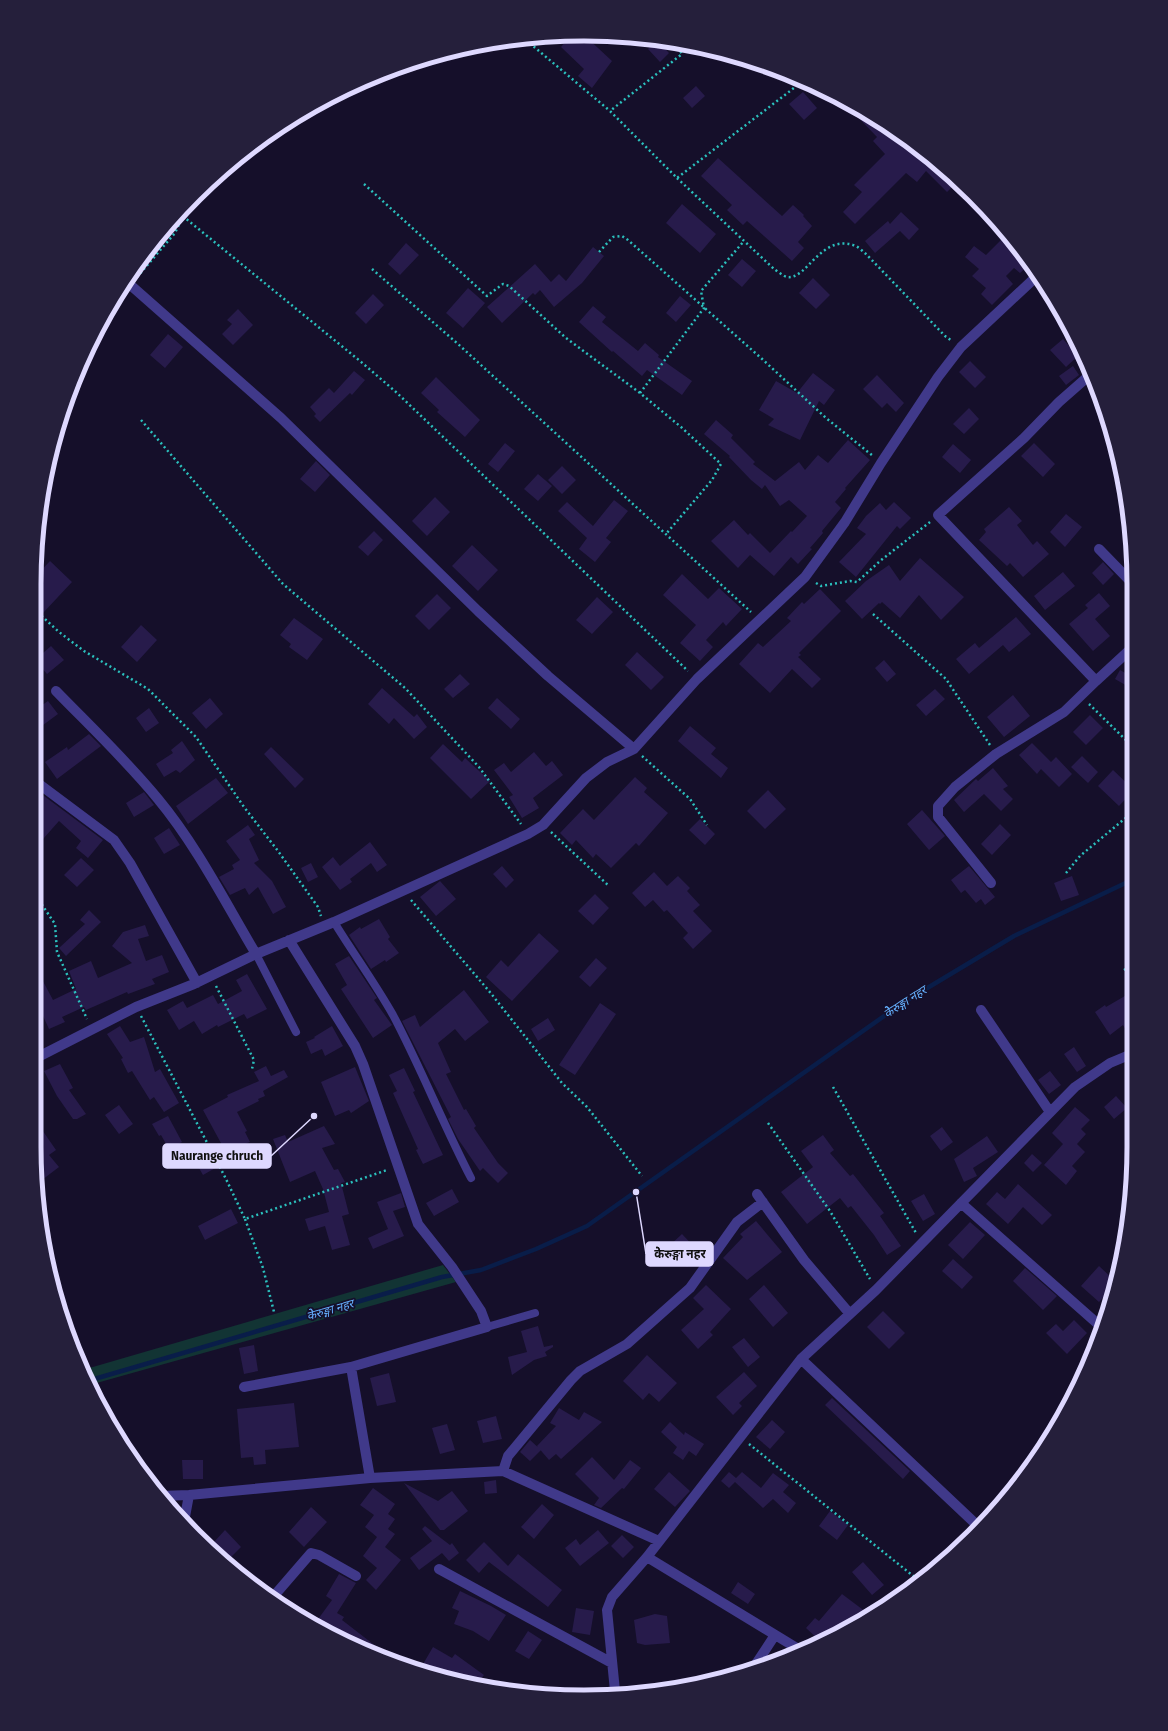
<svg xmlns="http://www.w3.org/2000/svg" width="1168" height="1731" font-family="'Fira Sans','Noto Sans Devanagari',sans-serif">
<rect width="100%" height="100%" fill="#150f2a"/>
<path fill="#123434" d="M443,1265l13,17 -363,102 -7,-15z"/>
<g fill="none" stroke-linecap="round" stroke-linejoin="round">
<path stroke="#091d49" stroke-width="4.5" d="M91,1380l351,-103 39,-7 55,-21 51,-23 317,-224 110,-66 120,-57"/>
</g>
<path fill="#271b4b" d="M583,34l29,27 -20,27 -14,-12 6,-7 -23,-22 5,-6 -6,-5z
M656,41h2l11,12 -9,9 -12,-13z
M696,86l9,10 -13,12 -9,-10z
M803,92l14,16 -13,12 -15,-16z
M850,105l39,22 68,55 -10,10 -21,-21 -9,11 -11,-9 -51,51 -12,-12 19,-20 -8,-7 31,-31 -12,-13 4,-4 -29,-30z
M718,158l64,58 11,-11 11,10 -1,1 9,10 -14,16 6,6 -12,13 -45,-40 -4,4 -16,-15 5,-5 -31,-29z
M682,204l34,30 -16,19 -34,-30z
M901,212l18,17 -10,11 -9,-9 -25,22 -10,-12 23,-20 2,3z
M1006,235l24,29 -10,9 -6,-5 -8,8 7,8 -21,21 -11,-11 5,-6 -14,-12 7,-7 -14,-12 9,-11 12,9z
M406,243l13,12 -19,20 -12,-11z
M593,247l11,9 -22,27 -28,24 -14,-17 -5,5 -2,-2 -31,30 -15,-16 48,-43 16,18 8,-8 7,7z
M742,259l14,12 -14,16 -14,-12z
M813,278l17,17 -14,14 -17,-16z
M468,288l17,15 -22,25 -17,-15z
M373,294l11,11 -18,19 -11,-11z
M680,296l11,9 -15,17 -10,-9z
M593,306l13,11 -4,5 36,29 7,-8 14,12 -1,2 34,24 -10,14 -35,-25 -5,6 -29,-25 -1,1 -33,-30z
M238,309l15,16 -20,20 -11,-11 10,-10 -5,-4z
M168,334l15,13 -18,21 -15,-13z
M1063,339l15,17 -12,11 -16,-17z
M970,361l16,16 -11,11 -16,-16z
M1073,366l6,9 -13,10 -7,-9z
M354,371l11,9 -13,15 -2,-2 -30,29 -6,-6 2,-2 -6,-7 19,-19 5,5z
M813,373l22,17 -11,15 -5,-4 -19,39 -32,-15 6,-6 -15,-9 17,-29 21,12z
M877,375l27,28 -8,9 -9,-9 -5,5 -19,-19z
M436,377l44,43 -15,17 -28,-25 2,-2 -18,-17z
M969,408l10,11 -15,15 -11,-10z
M716,420l17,15 -2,3 24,24 -2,2 22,17 24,-19 6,8 13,-15 10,8 20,-23 22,20 -25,28 1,1 -11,13 6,6 -19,23 1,2 -13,15 2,1 -14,15 -7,-7 -17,19 -24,-21 -12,13 -27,-27 23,-21 14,15 2,-2 20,20 21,-22 1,1 15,-16 -18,-16 -9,6 -15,-21 -3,4 -11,-9 -22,-23 1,-1 -26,-22z
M505,443l10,8 -17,21 -10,-8z
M1034,443l21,21 -12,13 -22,-21z
M953,444l18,16 -11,13 -18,-16z
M316,461l14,14 -15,17 -15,-13z
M562,466l14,14 -14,14 -14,-14z
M538,474l14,12 -14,15 -14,-12z
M435,497l15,15 -23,24 -15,-15z
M614,500l14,11 -22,27 5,4 -16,20 -16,-13 8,-11 -29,-27 9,-9 26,24z
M894,502l17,16 -11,11 -3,-3 -41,51 -17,-15 27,-28 -9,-6 9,-12 14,-13 6,7z
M1009,507l13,14 -5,4 16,20 4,-4 12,13 -26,23 -13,-14 -3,3 -28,-26 7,-8 -2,-3z
M1066,514l16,13 -17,20 -15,-15z
M374,531l9,9 -15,16 -10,-9z
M472,545l26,25 -20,21 -26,-25z
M920,558l44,39 -23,23 -22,-25 -19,23 -18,-16 -2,2 -1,-1 -17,16 -17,-18 21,-20 23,-16 11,16z
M50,561l22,21 -29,31 -9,-8 1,-28z
M1103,562l11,12 -11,11 -11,-12z
M1063,572l12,14 -30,24 -11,-14z
M682,574l26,25 11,-11 23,21 -16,17 -3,-4 -17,18 7,7 -13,14 -20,-18 16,-18 -33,-30z
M820,589l21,22 -42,42 2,2 -3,2 23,22 -9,9 -20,-19 -22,24 -31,-29 19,-21 5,4 28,-26 -4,-3 15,-16 2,2z
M1099,593l11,13 -15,13 15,17 -17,15 -24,-27 19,-16 -3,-3z
M437,594l14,14 -22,22 -14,-14z
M597,597l16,15 -21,22 -16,-14z
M1016,617l15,17 -22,18 -6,-7 -34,29 -13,-15 19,-16 4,5z
M294,618l29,21 -16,21 -18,-13 2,-3 -11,-9z
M141,625l16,15 -20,22 -16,-15z
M51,646l13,14 -17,14 -12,-14z
M637,652l27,25 -13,13 -26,-25z
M884,660l12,14 -9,8 -12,-14z
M1120,670l14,8v12l-19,-11z
M460,674l10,10 -17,14 -9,-9z
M382,688l32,29 3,-3 10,13 -13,12 -20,-21 -5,6 -21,-20z
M935,689l10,10 -19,17 -10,-11z
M1013,695l17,21 -26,21 -17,-20z
M210,698l13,16 -17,15 -14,-16z
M497,698l23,21 -9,10 -23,-21z
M48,701l10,13 -23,17v-21z
M149,708l10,15 -13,9 -10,-14z
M1090,715l13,13 -17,17 -13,-13z
M690,726l26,22 -5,6 17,14 -7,10 -43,-37z
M89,734l12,12 -44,33 -12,-17 22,-15 1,3z
M182,741l13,19 -15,13 -4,-3 -12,7 -8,-13 17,-11 -2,-3z
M1032,743l19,19 5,-5 16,17 -13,13 -18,-18 -4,5 -18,-19z
M443,744l19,18 3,-4 25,23 -19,18 -41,-41z
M271,747l33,32 -9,9 -31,-34z
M534,752l12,14 6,-5 11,14 -30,23 6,10 -17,10 -13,-21 4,-2 -19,-25 10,-7 7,9z
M1082,756l16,16 -10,11 -17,-16z
M993,768l15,18 -5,3 10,10 -12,12 -17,-17 -20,18 -10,-12 22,-21 2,2z
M1113,770l21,20 -15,16 -21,-20z
M635,777l12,11 -3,4 24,21 -29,33 -3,-3 -25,25 -15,-14 -3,4 -17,-18 -4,5 -12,-12 23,-24 11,11z
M216,778l12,15 -40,31 -12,-18z
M36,790l67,50 -15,18 -12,-10 5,-7 -22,-20 -23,26z
M768,790l18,19 -21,20 -18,-18z
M144,792l10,13 -20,12 -8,-14z
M922,810l23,26 -16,14 -22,-26z
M700,819l15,15 -10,11 -16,-15z
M1000,824l11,11 -19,20 -11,-11z
M248,825l7,10 -6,4 10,21 -5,3 18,18 14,26 -13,7 -15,-27 -9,8 -4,-7 -15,7 -11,-18 15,-8 -2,-4 8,-5 -14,-19z
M169,828l11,17 -16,9 -10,-16z
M370,842l17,23 -10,7 -6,-9 -21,16 2,3 -12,8 -18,-23 11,-10 7,9z
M81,858l13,12 -17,17 -13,-12z
M311,863l7,14 -10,5 -7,-14z
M502,866l12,14 -8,8 -13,-14z
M969,866l26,31 -10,8 -4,-6 -5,4 -11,-13 -4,3 -10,-13z
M654,872l13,14 11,-10 12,12 -3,3 13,14 -7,6 19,20 -19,18 -10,-11 5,-5 -21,-23 -3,2 -11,-12 -8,7 -13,-14z
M1072,876l7,19 -18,6 -7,-18z
M440,881l16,18 -20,17 -16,-19z
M595,894l14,14 -16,17 -15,-14z
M89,910l12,12 -35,34 -7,-8 26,-24 -5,-4z
M379,919l11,18 -2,2 11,14 -13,9 -1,-2 -14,9 -22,-34 11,-8 1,2z
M145,925l4,11 -11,3 8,22 16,-6 7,17 -17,7 3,5 -27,10 -1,-2 -41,18 -2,-3 -22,10 3,5 -16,7 -12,-26v-33l16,30 23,-11 -7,-18 22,-10 7,17 34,-15 -20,-17 11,-14z
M539,933l20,18 -47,50 -26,-24 15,-17 7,7z
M349,956l28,42 -3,2 18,25 -19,13 -32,-49 6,-4 -12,-21z
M596,958l11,10 -17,19 -11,-10z
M247,974l20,35 -20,10 -3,-5 -26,13 -1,-2 -15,9 -8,-13 -15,9 -12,-20 16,-9 4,7 26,-13 5,9 24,-13 -6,-11z
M464,990l25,32 -24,19 -10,-12 -17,14 13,29 -5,2 18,36 2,-1 10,17 -2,2 24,35 10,10 -10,10 -15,-15 -3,3 -22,-32 -10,-20 3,-2 -49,-96 13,-6 5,12z
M1130,993l4,8v43l-11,-19 -13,10 -15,-23 10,-7 1,2z
M600,1003l16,11 -41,61 -16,-10z
M548,1018l7,12 -17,11 -7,-12z
M120,1026l10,16 14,-5 11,35 5,-3 19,34 -15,9 -10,-15 -4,3 -18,-29 -4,2 -7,-14 2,-1 -16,-24z
M332,1026l11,20 -18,10 -3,-7 -11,5 -5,-12 9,-4 -1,-1z
M1074,1047l12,19 -9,6 -13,-18z
M60,1064l13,24 -4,2 17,24 -9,5h-4l-16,-23 -13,-25z
M266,1066l5,10 13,-6 4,7 -25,14 2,5 -7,3 1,2 -22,11 10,19 -2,1 5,10 -5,2 5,12 -16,8 -3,-5 -28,16 -8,-14 26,-14 -1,-2h2l-19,-35 25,-13 -1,-2 32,-14 -5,-9z
M355,1067l14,34 -18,12 -2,-3 -14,6 -14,-34z
M404,1068l11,23 -2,1 30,63 -20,9 -7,-14 2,-1 -25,-56 4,-2 -8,-16z
M1050,1071l11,14 -12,9 -11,-14z
M1116,1096l11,12 -13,11 -10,-12z
M119,1105l14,19 -14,10 -14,-19z
M1075,1107l15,13 -9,9 5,5 -9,10 8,8 -13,14 5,5 -11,14 -22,-20 19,-21 -11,-11z
M168,1116l14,26 -13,7 -8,-14 -2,1 -7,-12z
M38,1124l18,26 -7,5 10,12 -21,16z
M324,1126l11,18 -13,4 12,22 4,-1 7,13 -4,1 8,31 -7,2 8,29 -18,5 -7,-24 -16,5 -4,-12 24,-7 -6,-23 -8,-18 -25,11 -17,-43 12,-4 3,7z
M942,1127l11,15 -12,9 -11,-15z
M823,1135l11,15 -4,3 20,23 3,-2 31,39 -4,3 21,30 -14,9 -13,-20 -23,-29 -3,2 -8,-10 -33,26 -26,-32 32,-25 -12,-16z
M987,1136l11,16 -25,16 4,8 -13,6 -10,-23z
M1032,1154l10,9 -9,9 -9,-9z
M1018,1184l34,31 -10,10 -19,-18 -15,17 -22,-20 11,-12 8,7z
M452,1189l7,13 -25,14 -8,-13z
M401,1193l4,14 -12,4 11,25 -31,13 -5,-11 20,-9 -11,-27z
M924,1194l11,20 -12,7 -12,-20z
M231,1209l7,14 -33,17 -7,-14z
M756,1221l26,31 -35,28 -24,-22 20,-21 -3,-3z
M970,1222l15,13 -22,24 -15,-14z
M682,1234l18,19 -13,14 -19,-20z
M953,1259l20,18 -11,12 -20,-18z
M1099,1266l15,14 -2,8 -13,14 -18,-16z
M1025,1268l32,28 -14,14 -30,-29z
M706,1285l25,24 -21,23 3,3 -15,14 -17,-19 23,-21 -11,-11z
M764,1285l24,28 -15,14 -24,-28z
M883,1311l22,22 -16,16 -22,-22z
M1074,1320l13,13 -20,21 -21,-21 10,-9 7,7z
M538,1326l6,21 9,-2v2l-8,5 2,4 -13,4 -22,15 -4,-18 19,-5 -6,-21z
M744,1338l16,19 -12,10 -16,-20z
M254,1345l4,26 -14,3 -5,-26z
M647,1355l30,28 -18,19 -10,-9 -6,7 -20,-19z
M744,1372l13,14 -18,17 3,3 -9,9 -17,-18z
M389,1373l7,29 -19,4 -7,-28z
M832,1398l78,73 -7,8 -78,-74z
M294,1403l5,44 -34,3 1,14 -12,1 -1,-8 -12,1 -4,-49z
M559,1408l20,12 5,-8 18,10 -41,37 -5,-5 -7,6 -12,-14 19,-20 -6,-3z
M496,1416l6,23 -19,4 -6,-22z
M772,1420l13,12 -15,17 -14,-12z
M670,1422l14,13 1,-3 19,12 -8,12 -7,-5 -6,9 -10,-7 4,-6 -16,-15z
M447,1424l8,26 -15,4 -8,-26z
M530,1440l11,10 -11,11 -10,-9z
M592,1457l22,23 16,-20 11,8 -17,21 -2,-1 -21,20 -7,-3 5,-7 -24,-24z
M182,1460h21v19h-20z
M669,1472l21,19 -15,16 -21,-18z
M729,1472l7,6 6,-6 19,16 12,-15 16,12 -6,7 13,11 -8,10 -15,-14 -10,9 -28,-26 -6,6 -8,-7z
M496,1480l1,13 -12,1 -1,-12z
M404,1483l34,18 14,-10 16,20 -24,19h-4z
M373,1488l22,16 -7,10 7,5 -7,10 7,5 -10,13 16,13 -25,30 -10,-10 11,-12 -14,-12 14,-19 -12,-10 9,-12 -14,-10z
M542,1504l12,11 -20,24 -13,-12z
M311,1507l16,15 -23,25 -15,-15z
M830,1511l18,14 -11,15 -18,-14z
M425,1526l25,19 2,-2 7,10 -10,8 -7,-8 -23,17 -9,-12 22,-17 -10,-12z
M225,1530l16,17 -11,11 -16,-16z
M598,1530l11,13 -29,23 -15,-18 11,-9 4,6z
M622,1535l12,12 -11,11 -12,-12z
M484,1542l24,24 10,-12 44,36 -14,17 -59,-45 -10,11 -13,-13z
M863,1562l21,23 -12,10 -20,-23z
M339,1574l17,9 -19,30 7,4 -2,3 44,34 -3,4 -9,-3 -58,-33 16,-22 -6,-4z
M738,1582l17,12 -7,10 -17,-11z
M460,1591l31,15 15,9 -17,26 -16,-10 -19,-7 5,-13 -7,-3z
M842,1594l28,21 -11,8 -39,18 -14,-13 9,-10 4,3z
M576,1608l18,3 -4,24 -18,-3z
M655,1614l12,2 3,27 -25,2 -8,-2 -3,-23z
M528,1631l14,9 -13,19 -14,-8z
M433,1647l19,11 3,-4 29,21 -7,9 -35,-6 -23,-7z"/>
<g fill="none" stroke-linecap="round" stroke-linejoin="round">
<path stroke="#2bc0bd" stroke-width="2.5" stroke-dasharray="2 3" stroke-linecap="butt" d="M526,40l84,71
M675,43l7,11 -72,57 67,67 126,-97
M677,178l97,91c3,2 9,7 13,8 20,3 33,-42 66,-32 5,1 9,6 13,9l79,82 7,5
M364,184l123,112 16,-12 6,2 57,52 74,55 41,34 40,37 -9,16 -46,54
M179,213l181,148 36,31 292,279
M599,252l14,-15 9,-1 6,4 133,118 65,60 47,38
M372,269l86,75 293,268
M137,277l38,-44 8,-17
M640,393l64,-85 -3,-17 43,-50
M141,420l142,164 122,104 74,79 42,57
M816,583l5,3 29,-5 7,1 23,-21 50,-39
M34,609l25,23 25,19 64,38 48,48 48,70 34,44 40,56 3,9
M873,614l73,65 44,66
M1089,704l45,44
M642,756l48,43 17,26
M551,832l58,54
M1066,873l14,-17 54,-45
M36,896l19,28 2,28 30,67
M411,900l78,91 73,92 25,24 55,69
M1124,970l10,-6
M216,986l38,74 -2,9
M141,1016l85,163 19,40 142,-49
M833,1087l83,146
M768,1123l62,88 40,68
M245,1219l18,49 11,44
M749,1444l168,135"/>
<path stroke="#40398a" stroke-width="8" d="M334,922c19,31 41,61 59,93 28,53 50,109 78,163
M256,954l40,78
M487,1327l48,-14"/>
<path stroke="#40398a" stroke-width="10" d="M127,282l154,136 197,193 70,65 86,73
M1092,373l-33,29 -35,36 -86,77 158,166 38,-35
M1099,549l35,36
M56,691c34,35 71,70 102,108 39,47 67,103 98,155
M35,781l79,59 16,23 67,120
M991,883l-53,-66v-11l17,-19 41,-33 68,-42 32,-31
M289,940l66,106 8,18 55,160 34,43 29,44 6,16 -136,40 19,111
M981,1010l69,102
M38,1057l98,-50 58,-23 62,-30 78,-32 194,-88 15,-9 43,-47 21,-16 27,-13 63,-70 108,-102 40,-55 36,-59 57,-86 23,-30 77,-72
M757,1194l47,66 46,54
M961,1203l138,122
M801,1359l179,169
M244,1387l107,-20
M503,1471l5,-15 63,-76 9,-9 47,-27 63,-56 47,-66 26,-20
M160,1496l29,-1 181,-17 133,-7 156,70
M184,1522l5,-27
M647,1557l153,93
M439,1569l173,94
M273,1597l38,-44 8,2 37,21
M752,1670l23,-35
M615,1691l-8,-81 5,-13 35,-40 154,-198 75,-69 199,-203 35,-24 24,-10"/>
</g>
<g text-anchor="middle" stroke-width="3.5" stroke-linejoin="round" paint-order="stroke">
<g font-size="12" font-style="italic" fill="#66b1ff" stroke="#150f2a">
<text transform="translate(905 1002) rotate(-33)" y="4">केेरुङ्गा नहर</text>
<text transform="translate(330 1310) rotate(-16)" y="4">केेरुङ्गा नहर</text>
</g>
</g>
<path d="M0 0H1168V1731H0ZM584 41H584A543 543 0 0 1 1127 584V1147A543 543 0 0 1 584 1690H584A543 543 0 0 1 41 1147V584A543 543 0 0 1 584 41Z" fill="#251f3b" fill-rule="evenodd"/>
<path fill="none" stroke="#ded8ff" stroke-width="5" d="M584 41H584A543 543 0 0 1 1127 584V1147A543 543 0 0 1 584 1690H584A543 543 0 0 1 41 1147V584A543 543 0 0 1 584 41Z"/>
<path fill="none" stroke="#ded8ff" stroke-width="1.5" d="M314 1116L271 1156M636 1192L646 1254"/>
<g fill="#ded8ff" stroke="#150f2a" stroke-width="1.5">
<circle cx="314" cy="1116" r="4"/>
<circle cx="636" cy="1192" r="4"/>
</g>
<g fill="#ded8ff" stroke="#ded8ff" stroke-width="1.5">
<rect x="163" y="1144" width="108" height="24" rx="4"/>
<rect x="646" y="1242" width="67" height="24" rx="4"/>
</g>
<g font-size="12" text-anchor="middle" font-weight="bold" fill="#111">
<text x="217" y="1160">Naurange chruch</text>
<text x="680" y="1258">केेरुङ्गा नहर</text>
</g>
</svg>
